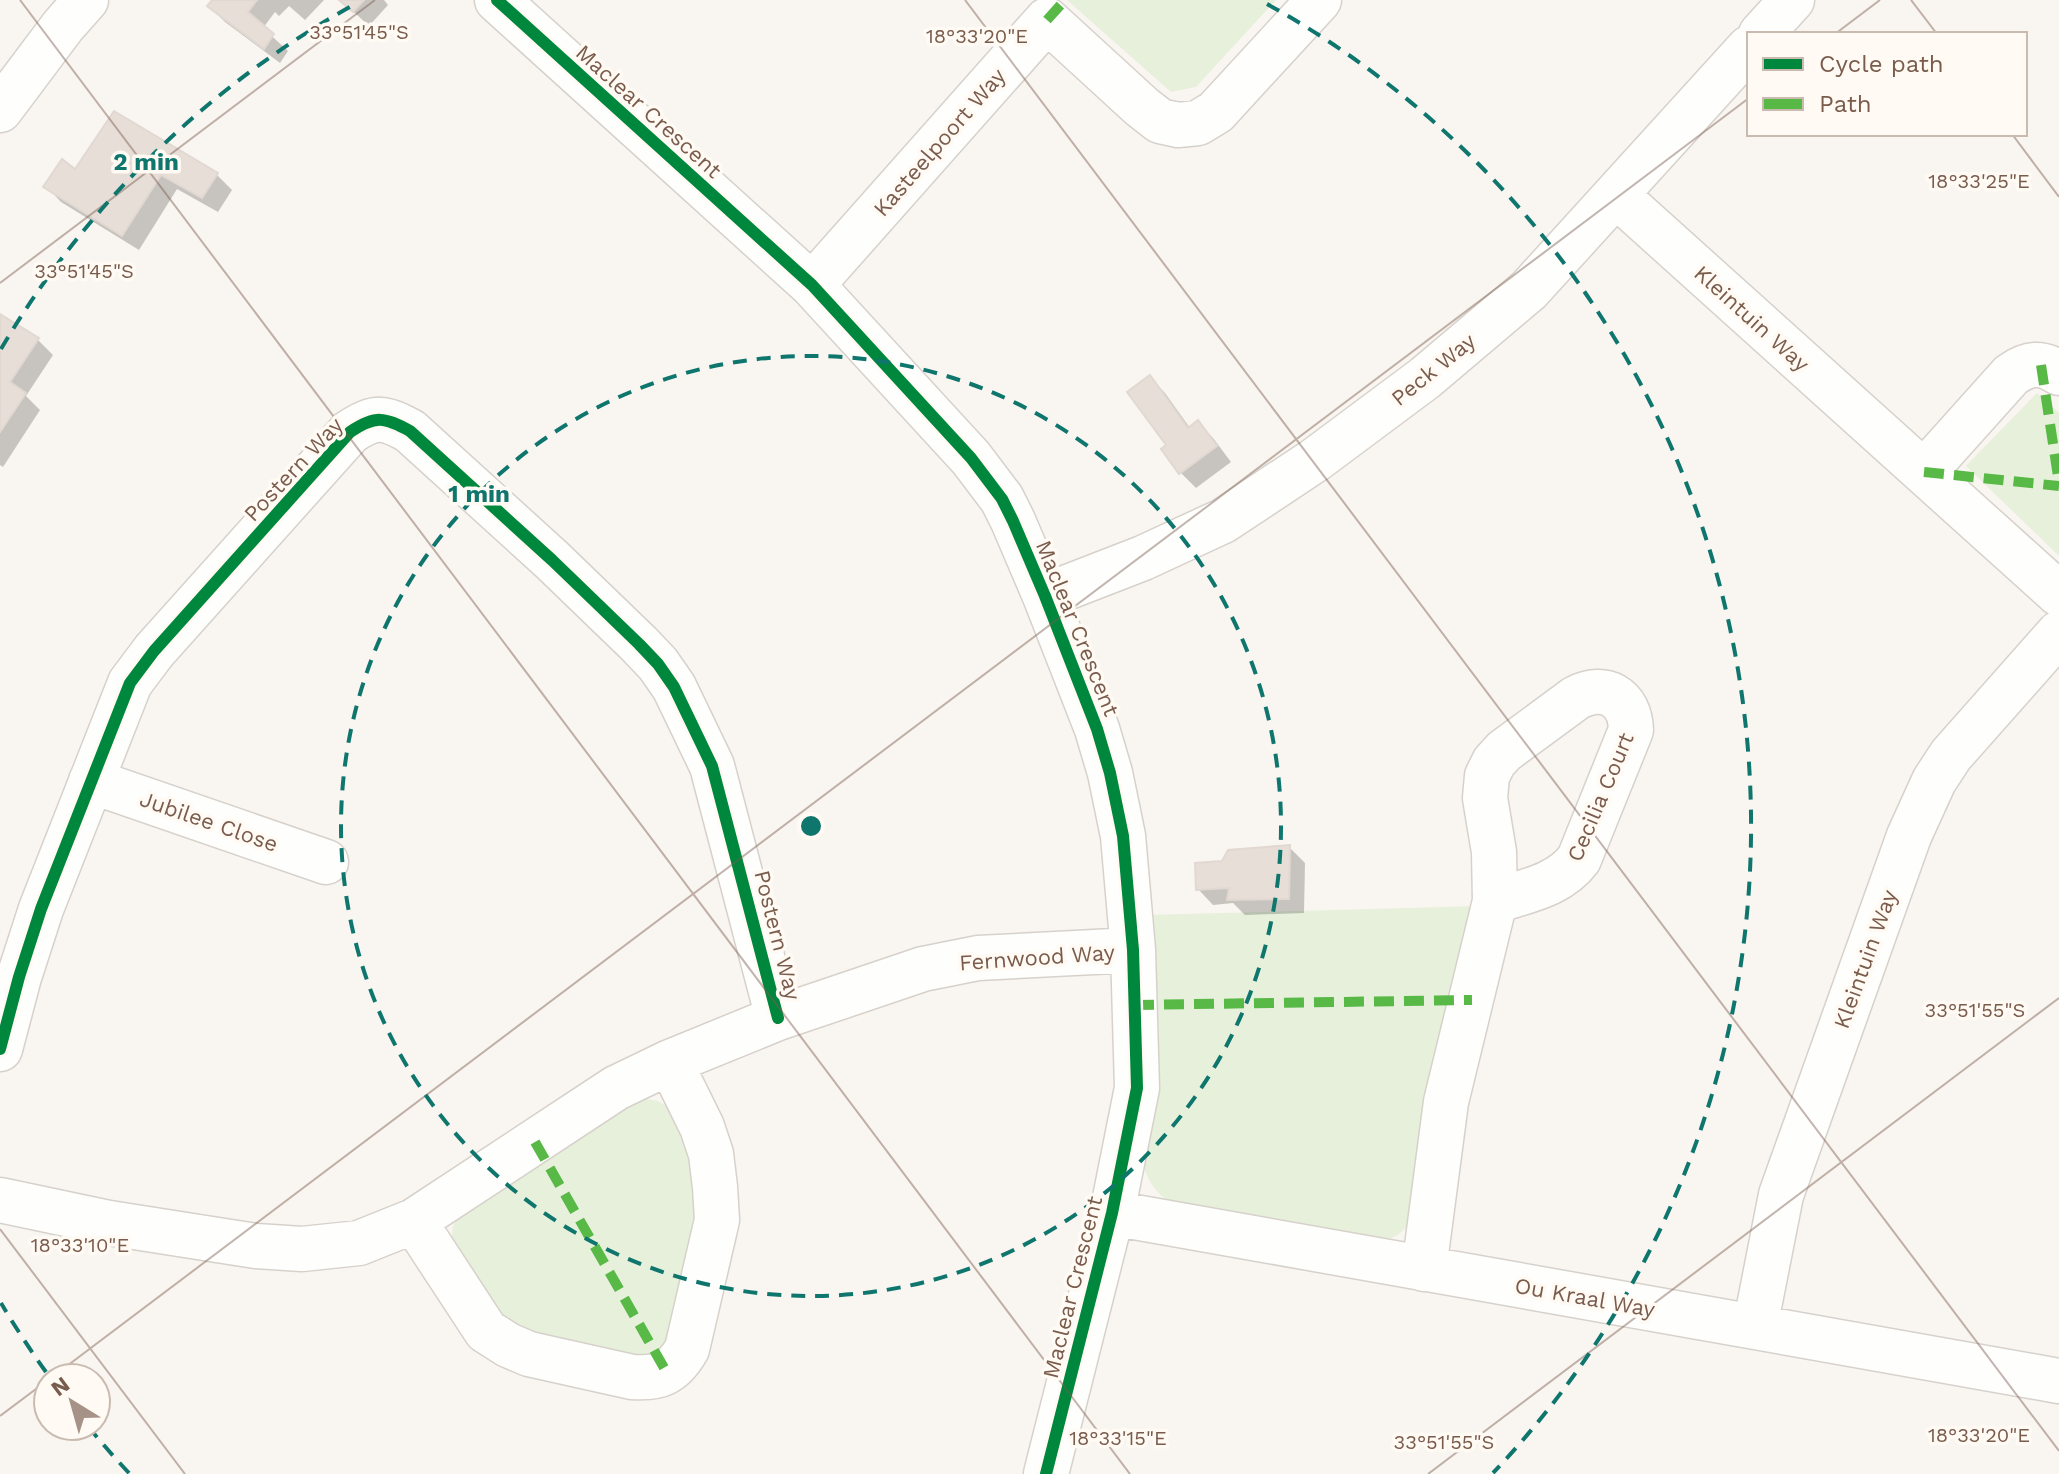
<svg xmlns="http://www.w3.org/2000/svg" width="2059" height="1474" font-family="'Work Sans',sans-serif">
<rect width="100%" height="100%" fill="#f9f5f0"/>
<path fill="#e7f0db" d="M1067,0h209l-80,87 -25,5z
M2037,393l22,20v143l-93,-90z
M1482,906l-74,320 -9,8 -11,6 -211,-33c-20,-12 -29,-24 -35,-46l5,-246z
M647,1099l11,2 18,11 25,74 -22,141 -28,32 -140,-27 -60,-91 2,-14 6,-13 176,-114z"/>
<path fill="#0003" d="M214,0h110l-19,20 -16,-14 -10,10 -4,-4 -12,16 25,23 -8,12 -55,-41 -16,-16z
M341,0h43l4,5 -19,21z
M75,171l141,3 16,16 -14,22 -41,-23 -38,61 -78,-48 -15,-16z
M0,316l38,24 15,15 -27,41 14,14 -37,57 -3,-2z
M1150,378l15,15 25,35 8,-6 15,16 18,24 -35,26 -16,-16 -11,-26z
M1289,847l16,16 -1,50 -59,2 -12,-12 -20,2 -15,-16 25,-27z"/>
<path fill="#e6ded7" stroke="#e2d8d2" stroke-width="2" d="M212,0h45l-9,12 26,22 -10,15 -57,-43z
M339,0h25l-11,12z
M114,111l104,62 -16,25 -41,-23 -39,61 -79,-49 19,-28 13,10z
M0,314l39,24 -29,44 16,11 -26,39z
M1150,375l38,53 10,-8 19,26 -38,28 -18,-25 5,-4 -39,-53z
M1290,845l-1,54 -62,1 2,-12 -33,2 -1,-27 27,-2 6,-11z"/>
<g fill="none" stroke-linecap="round" stroke-linejoin="round">
<g stroke="#d7d1cb" stroke-width="47">
<path id="minor" d="M497,0l315,285 159,173 31,41 11,22 32,75 52,133 13,44 13,63 10,114 4,138 -25,125 -66,261
M1761,34l31,-34
M0,110l63,-84 23,-26
M1616,195l443,399
M812,285l235,-265 95,87 18,14 18,4 20,-2 18,-11 103,-112
M1924,472l87,-97c17,-12 30,-14 48,-2
M1045,596l98,-38 80,-37 92,-61 110,-82 104,-88 220,-242
M91,781l235,81
M0,1049l19,-72 22,-68 89,-226 24,-32 196,-219c26,-17 34,-15 60,-1l142,129 87,84 19,20 16,23 38,79 66,252
M0,1200l109,23 147,23 46,3 57,-6 55,-22 202,-133 54,-26 108,-44 145,-49 55,-11 155,-8
M1112,1213l947,168
M414,1221l72,110 22,14 21,9 103,23c28,2 41,-4 55,-28l30,-129 -2,-33 -4,-33 -9,-27 -32,-65
M1424,1269l22,-167 49,-201 -1,-49 -9,-54 2,-22 7,-14 10,-11 72,-53c29,-15 54,-1 55,32l-52,129c-20,27 -54,32 -84,42
M1755,1327l26,-132 128,-359 25,-55 17,-26 108,-122"/>
</g>
<use href="#minor" stroke="#fefefd" stroke-width="44"/>
<path stroke="#58b947" stroke-width="10" stroke-dasharray="20 10" stroke-linecap="butt" d="M1047,20l18,-20
M2041,365l18,118
M1924,472l135,14
M1134,1005l338,-5
M535,1142l132,231"/>
<g stroke="#fffaf3" stroke-width="17">
<path id="cycleway" d="M497,0l315,285 159,173 31,41 11,22 32,75 52,133 13,44 13,63 10,114 4,138 -25,125 -66,261
M0,1049l19,-72 22,-68 89,-226 24,-32 196,-219c26,-17 34,-15 60,-1l142,129 87,84 19,20 16,23 38,79 66,252"/>
</g>
<use href="#cycleway" stroke="#00873e" stroke-width="12"/>
</g>
<path fill="none" stroke="#7a5c4d" stroke-width="2" stroke-opacity="0.45" d="M20,0l1110,1474M965,0l1094,1451M1911,0l26,34M1835,34l45,-34M2012,134l47,63M0,283l375,-283M0,1229l185,245M51,1378l1698,-1280M0,1416l48,-36M1428,1474l631,-476"/>
<g fill="none" stroke="#0f766e" stroke-width="4" stroke-dasharray="14 10">
<circle cx="811" cy="826" r="470"/>
<path d="M129 1473A940 940 0 0 1 91 1430M46 1372A940 940 0 0 1 1 1303M1 349A940 940 0 0 1 355 4M1267 4A940 940 0 0 1 1493 1473"/>
</g>
<g text-anchor="middle" stroke-width="7" stroke-linejoin="round" paint-order="stroke">
<g font-size="22" fill="#7a5c4d" stroke="#fffaf3">
<text transform="translate(649 111) rotate(42)" y="8">Maclear Crescent</text>
<text transform="translate(939 142) rotate(-49)" y="8">Kasteelpoort Way</text>
<text transform="translate(1752 318) rotate(42)" y="8">Kleintuin Way</text>
<text transform="translate(1433 369) rotate(-39)" y="8">Peck Way</text>
<text transform="translate(293 469) rotate(-47)" y="8">Postern Way</text>
<text transform="translate(1078 628) rotate(68)" y="8">Maclear Crescent</text>
<text transform="translate(1600 797) rotate(-67)" y="8">Cecilia Court</text>
<text transform="translate(209 821) rotate(19)" y="8">Jubilee Close</text>
<text transform="translate(778 935) rotate(76)" y="8">Postern Way</text>
<text transform="translate(1037 957) rotate(-4)" y="8">Fernwood Way</text>
<text transform="translate(1865 959) rotate(-70)" y="8">Kleintuin Way</text>
<text transform="translate(1072 1287) rotate(-76)" y="8">Maclear Crescent</text>
<text transform="translate(1585 1297) rotate(10)" y="8">Ou Kraal Way</text>
</g>
</g>
<g font-size="20" text-anchor="middle" fill="#7a5c4d" stroke="#fffaf3" stroke-width="7" stroke-linejoin="round" paint-order="stroke">
<text x="359" y="39">33°51'45"S</text>
<text x="977" y="43">18°33'20"E</text>
<text x="1979" y="188">18°33'25"E</text>
<text x="84" y="278">33°51'45"S</text>
<text x="1975" y="1017">33°51'55"S</text>
<text x="80" y="1252">18°33'10"E</text>
<text x="1979" y="1442">18°33'20"E</text>
<text x="1118" y="1445">18°33'15"E</text>
<text x="1444" y="1449">33°51'55"S</text>
</g>
<circle cx="811" cy="826" r="12" fill="#0f766e" stroke="#fffaf3" stroke-width="4"/>
<g font-size="24" text-anchor="middle" font-weight="bold" fill="#0f766e" stroke="#fffaf3" stroke-width="7" stroke-linejoin="round" paint-order="stroke">
<text x="146" y="170">2 min</text>
<text x="479" y="502">1 min</text>
</g>
<rect x="1747" y="32" width="280" height="104" fill="#fffaf3" stroke="#cabbb1" stroke-width="2"/>
<rect x="1763" y="58" width="40" height="12" fill="#00873e" stroke="#cabbb1" stroke-width="2"/>
<text x="1819" y="72" font-size="24" fill="#7a5c4d">Cycle path</text>
<rect x="1763" y="98" width="40" height="12" fill="#58b947" stroke="#cabbb1" stroke-width="2"/>
<text x="1819" y="112" font-size="24" fill="#7a5c4d">Path</text>
<g transform="translate(72 1402) rotate(323)"><circle r="38" fill="#fffaf3" stroke="#cabbb1" stroke-width="2"/>
<path d="M0-6L14 30L0 20L-14 30Z" fill="#a69286"/>
<text y="-12" font-size="22" font-weight="bold" text-anchor="middle" fill="#7a5c4d">N</text>
</g>
</svg>
